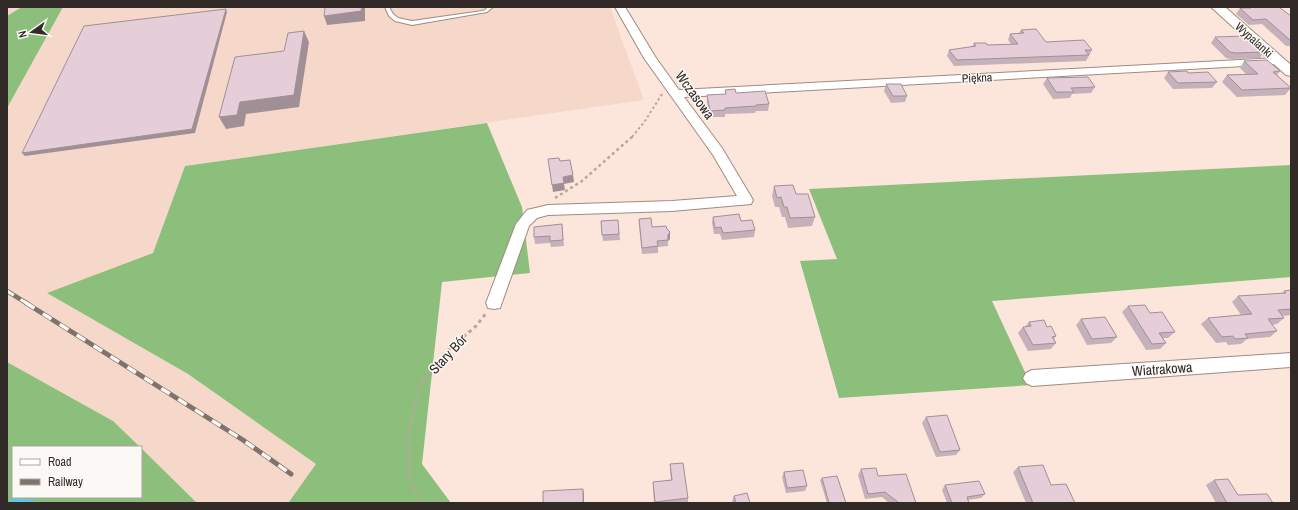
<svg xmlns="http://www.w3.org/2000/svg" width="1298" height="510" font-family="'Archivo Narrow',sans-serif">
<rect width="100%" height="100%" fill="#fce6db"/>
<path fill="#f6d8ca" d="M7,7h603l34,93 -459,66 -32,87 -106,40 141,81 129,90 -28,38 1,1h-93l-84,-82 -106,-59z"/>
<path fill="#8dbf7c" d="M22,7h41l-56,101v-92z
M487,123l35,84 8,66 -88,9 -20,182 29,39h-161l-1,-1 27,-38 -128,-90 -141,-81 106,-40 32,-87z
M1291,165v112l-299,24 39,84 -192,13 -39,-137 37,-2 -28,-70z
M7,362l106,59 27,26h-127v50h128v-49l56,55h-190z"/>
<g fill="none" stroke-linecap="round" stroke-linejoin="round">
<path stroke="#60c7ea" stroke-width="4.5" d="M11,503l4,-3 20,3"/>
<g stroke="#9f8b81" stroke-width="2">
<path id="service" d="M385,7h4l4,7 5,4 14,3 70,-10 3,-1 3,-3h5l-6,5 -75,13 -17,-4 -6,-5z"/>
</g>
<g stroke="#9f8b81" stroke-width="2">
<path id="minor" d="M615,7h10l31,51 23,32 600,-32 4,1 2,2 -2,2 -4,1 -595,33 38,51 31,52 -2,4 -79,7 -124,4 -11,3 -8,8 -29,82 -6,1 -6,-1 -2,-5 30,-79 11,-14 21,-5 124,-4 65,-5 -24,-41 -69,-97z
M1291,353v14l-259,19 -6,-3 -3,-5 3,-5 6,-3z"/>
</g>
<g stroke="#9f8b81" stroke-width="2">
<path id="tertiary" d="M1211,7h14l66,58v11l-5,-1z"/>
</g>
<path stroke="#b8a79e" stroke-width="2" stroke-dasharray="2.5 2.5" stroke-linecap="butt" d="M632,137l13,-16 17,-27"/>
<path stroke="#b8a79e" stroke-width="2.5" stroke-dasharray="3 3" stroke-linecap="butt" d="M555,198l27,-17 51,-45"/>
<path stroke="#b8a79e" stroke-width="3" stroke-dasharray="3.5 3.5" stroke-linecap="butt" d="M424,503l-15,-22v-50l10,-44 28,-36 29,-25 11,-14"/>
<use href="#service" fill="#fff" fill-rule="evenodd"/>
<use href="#minor" fill="#fff" fill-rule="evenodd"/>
<use href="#tertiary" fill="#fff" fill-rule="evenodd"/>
<g stroke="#80736c" stroke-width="4.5">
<path id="rail-far1" d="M7,291l21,13"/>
</g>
<g stroke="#80736c" stroke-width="5">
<path id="rail" d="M26,303l217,137 48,34"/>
</g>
<use href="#rail-far1" stroke="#fcf8f5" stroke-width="3" stroke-dasharray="8" stroke-linecap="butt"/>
<use href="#rail" stroke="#fcf8f5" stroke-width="3.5" stroke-dasharray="10" stroke-linecap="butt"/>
</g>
<path fill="#c5b1b9" d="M1241,7h38l12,9v30h-5l-24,-22 -13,1 -13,-11 4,-6h2z
M1021,30l25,12 46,8 -6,11 -132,5 -7,-10 2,-6 23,-3 2,-4 13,2 24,-1 -3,-4 2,-6 9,-1z
M1215,37l49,15 -4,6 -29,1 -5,-1 -15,-15z
M1244,61l36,10 -3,4 14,13 -6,7 -48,2 -15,-15 5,-7 19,-1 -6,-6z
M1168,72l49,10 -5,6 -39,1 -9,-11z
M1047,78l48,9 -4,6 -19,1 -2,4 -17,1 -10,-15z
M886,84l21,12 -2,6 -14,1 -7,-12z
M725,90l11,3 33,11 -1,7h-12l-1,2 -30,1v3h-15l-3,-15v-7l18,-1z
M774,186l22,8 19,23 -3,9 -24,2 -3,-11h-3l-3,-10h-4l-3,-11z
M713,217l28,4 14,9 -1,7 -32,3 -2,-6h-6l-2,-11z
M639,219l13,8 15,2 3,3v7l-2,2v5l-10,1v6l-16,1 -3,-29z
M618,220l2,20 -17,1 -2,-20z
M562,224l2,22 -13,1 -1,-4 -15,1 -1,-7z
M1291,290v25l-9,1 2,2 -7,6 -5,1 5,6 -7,6 -23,2 -6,5 -13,1 -2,-3 -10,1 -15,-19 7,-6 33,-3 -9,-13 6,-6 43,-2 3,-3z
M1128,306l22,7 25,19 -7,6h-5l3,5 -6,6 -14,1 -24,-38z
M1081,319l36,18 -6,6 -24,2 -11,-20z
M1029,322l18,5 9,9 -2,3 2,4 -5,6 -23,2 -10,-18 5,-6h2z
M926,417l34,33 -4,5 -20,2 -14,-34z
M670,464l18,34v5h-34l-1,-16v-5l18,-2 -1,-11z
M1018,467l57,36h-49l-13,-31z
M861,469l17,7 38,27h-27l-7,-6 -17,2 -7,-24z
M784,472l23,14 -2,5 -19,2 -4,-16z
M822,478l24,25h-19l-7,-23z
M1214,480l24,15 35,8h-57l-10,-18z
M945,485l40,9 -4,4 -13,2 1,3h-22l-5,-13z
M734,496l16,7h-17l-1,-2z"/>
<path fill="#a09096" d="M362,7h3v14l-38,4 -3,-9z
M226,9l1,3 -32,121 -170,23 -3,-3z
M304,31l5,11 -10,65 -53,7 -2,12 -18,3 -7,-12 21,-15z
M573,175l1,7 -10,2 1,6 -12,2 -1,-7 11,-8z
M670,232v7l-2,2v-6z
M583,489l1,5v9h-1z"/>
<path fill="#e5ced7" stroke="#a09096" d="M325,7h37l-1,4 -37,5z
M1250,7h29l12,9v25l-25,-22 -13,1 -13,-12h11z
M226,9l-34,120 -170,24 62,-127z
M1036,29l10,13 38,-2 8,10h-7l4,5 -132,5 -8,-10 27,-4 -2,-3h12l1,2 31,-1 -8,-10 14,-1 -3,-3z
M304,31l-10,64 -54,7 -3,13 -18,2 16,-60 49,-6 4,-18z
M1246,36l18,16 -29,1 -5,-1 -15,-15z
M1267,60l13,11 -7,1 18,16 -49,2 -15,-15 31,-1 -14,-13z
M1187,71l1,2 20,-1 9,10 -39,1 -10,-11z
M1088,77l7,10 -24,1 3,4h-18l-9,-14z
M886,84h15l6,12h-14z
M735,89l1,4 29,-2 4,13 -13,1v1l-31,2v2l-15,1 -3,-16 19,-1 -1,-4z
M559,158l1,3 10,-1 3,15 -10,2 1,6 -12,2 -4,-26z
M793,185l3,9h12l7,23 -25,1 -3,-11h-3l-3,-10 -4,1 -3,-12z
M739,214l2,7 11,-1 3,10 -32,3 -2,-6 -6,1 -2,-11z
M651,218l1,9 14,-1 1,3 3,3 -2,3v5l-11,1 1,5 -16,2 -3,-29z
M618,220l1,14 -17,1 -1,-14z
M562,224l1,16 -13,1v-5l-16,1v-10z
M1291,290v19l-13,1 6,8 -16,1 9,12 -32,3 3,4 -13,1 -2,-3 -11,1 -14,-19 44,-4 -14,-18 48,-3 -2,-2z
M1145,305l5,8 12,-1 13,20 -16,1 7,10 -14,1 -24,-38z
M1105,317l12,20 -25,2 -11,-20z
M1044,320l3,7 4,-1 5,10 -4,1 4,6 -23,2 -10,-18 8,-1 -2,-4z
M947,415l13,35 -20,2 -14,-35z
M683,463l5,35 -33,4 -2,-20 19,-2 -2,-16z
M1043,465l8,20 15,-1 9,19h-42l-15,-36z
M876,468l2,8 28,-2 10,29h-17l-14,-11 -17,2 -7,-25z
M803,470l4,16 -20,2 -3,-16z
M837,476l9,27h-17l-7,-25z
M1228,479l10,16 29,-1 6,9h-46l-13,-23z
M979,481l6,13 -18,3 2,6h-17l-7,-18z
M583,489v14h-40v-12z
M747,493l3,10h-14l-2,-7z"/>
<g text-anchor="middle" stroke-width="3" stroke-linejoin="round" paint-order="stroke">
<g font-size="12" fill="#322a26" stroke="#fcf8f5">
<text transform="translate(1254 40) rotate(42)" y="4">Wypalanki</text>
<text transform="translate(977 78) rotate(-3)" y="4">Piękna</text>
</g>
<g font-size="14" fill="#322a26" stroke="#fcf8f5">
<text transform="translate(695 95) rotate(54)" y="5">Wczasowa</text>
<text transform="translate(448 354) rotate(-47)" y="5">Stary Bór</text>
<text transform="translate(1162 369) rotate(-4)" y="5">Wiatrakowa</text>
</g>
</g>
<rect width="1298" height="510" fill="none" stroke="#322a26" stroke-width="16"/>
<rect x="12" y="446" width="130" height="52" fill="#fcf8f5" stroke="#aba6a2"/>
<rect x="20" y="459" width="20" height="6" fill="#ffffff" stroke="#aba6a2"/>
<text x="48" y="466" font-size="12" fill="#322a26">Road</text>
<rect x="20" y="479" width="20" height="6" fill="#80736c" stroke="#aba6a2"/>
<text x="48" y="486" font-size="12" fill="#322a26">Railway</text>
<g transform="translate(32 32) rotate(256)" stroke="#fcf8f5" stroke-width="3" paint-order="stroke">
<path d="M0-3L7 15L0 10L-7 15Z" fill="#322a26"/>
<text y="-6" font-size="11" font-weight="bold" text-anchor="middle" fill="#322a26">N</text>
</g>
</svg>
